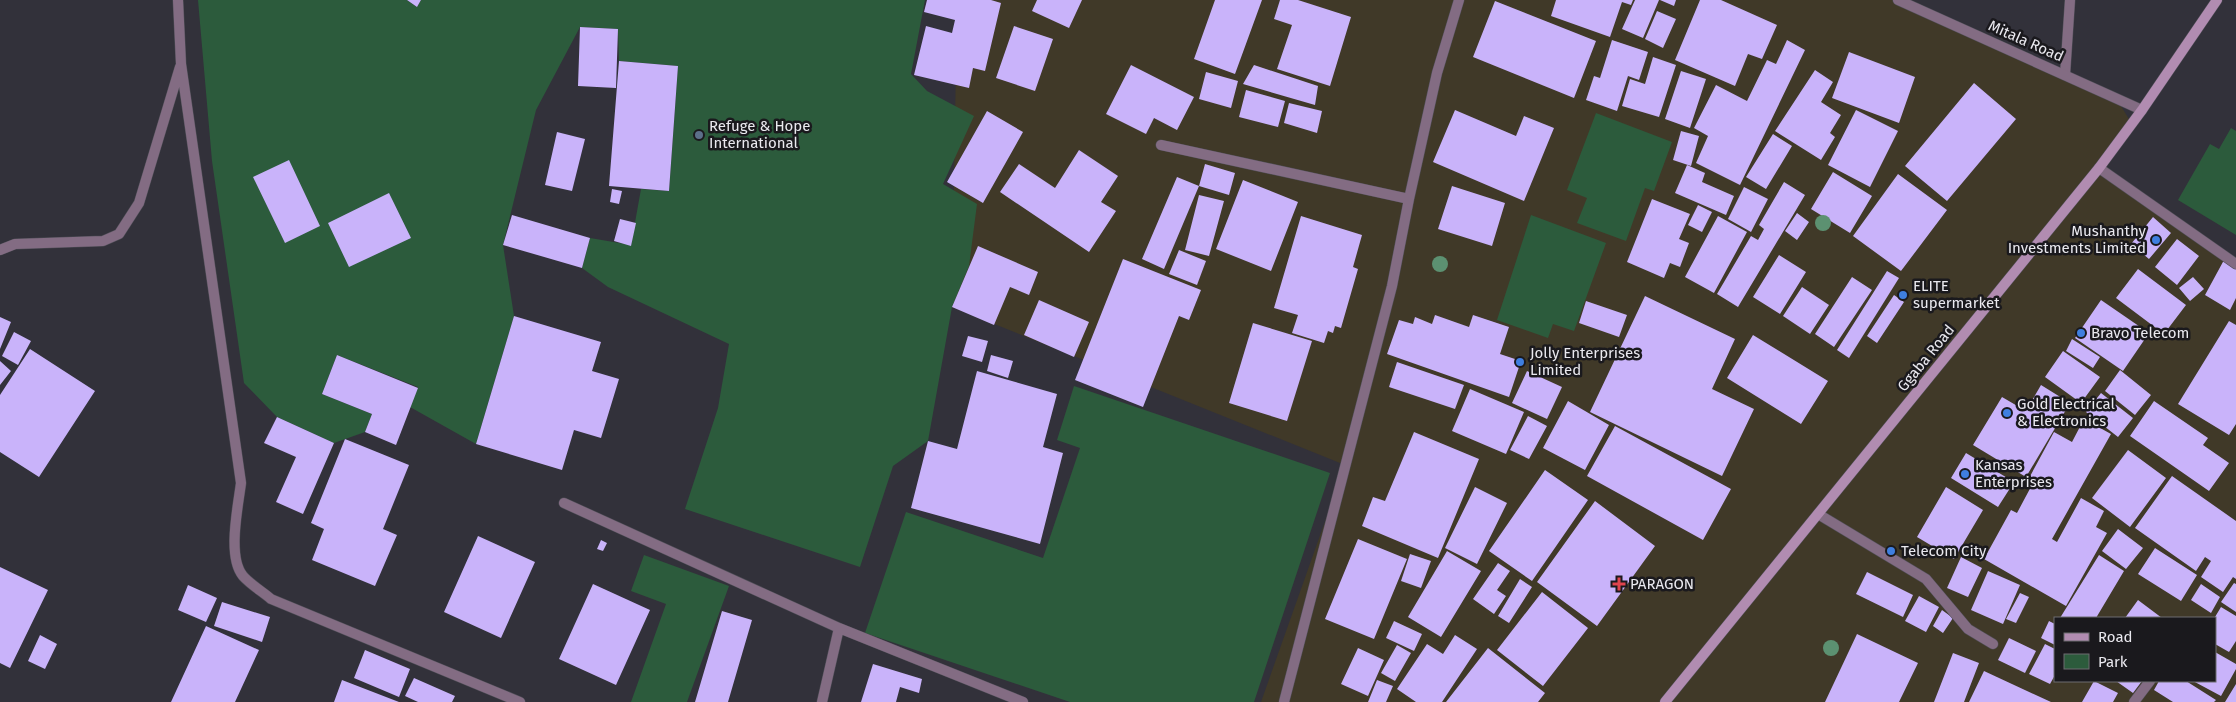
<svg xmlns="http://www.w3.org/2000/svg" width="2236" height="702" font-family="'Fira Sans',sans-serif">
<rect width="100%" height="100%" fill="#32313a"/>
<path fill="#403928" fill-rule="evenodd" d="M957,0h941l218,98 16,26 -33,44 137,96v438h-975l84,-237 -393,-158zM2055,618h160v63h-160z"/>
<path fill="#2c5b3c" d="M198,0h209l10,7 4,-7h504l-14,74 16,17 47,25 -31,68 34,20 -8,62 -17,41 -24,134 -35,25 -33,101 -175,-58 33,-101 11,-64 -121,-57 -26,-19 8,-30 41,7 10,-56 28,2 9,-125 -59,-5 -1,-32 -38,-2 -44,83 -33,135 11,71 -38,128 -66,-37 8,-20 -81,-32 -15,39 50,20 -7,18 -31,11 -57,-26 -33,-34 -32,-222z
M1596,113l76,29 -18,49 -9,-3 -19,53 -49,-18 10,-25 -20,-8z
M2231,128l5,3v104l-58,-35 32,-56 9,5z
M1531,215l75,28 -32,88 -21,-7 -5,14 -51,-18z
M1074,386l256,87 -76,229h-184l-205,-69 41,-121 137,46 37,-110 -23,-8z
M644,555l85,31 -42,116h-56l35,-98 -35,-13z"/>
<path fill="#c9b3fa" d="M407,0h14l-4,7z
M927,0h64l10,3 -16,68 -12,-3 -4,20 -55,-13 12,-49 26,7 3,-13 -31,-8z
M1037,0h45l-13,28 -37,-17z
M1215,0h47l-27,74 -41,-15z
M1280,0h18l53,17 -21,69 -53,-17 15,-44 -18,-6z
M1556,0h77l-2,5 -9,-3 -12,35 -59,-21z
M1635,0h24l-16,38 -21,-9z
M1660,0h16l-2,6z
M1700,0h21l56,25 -15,34 -14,-5 -13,32 -60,-26z
M1495,1l101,40 -22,57 -101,-41z
M1657,11l19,8 -13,29 -18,-9z
M1014,26l39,13 -18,52 -39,-13z
M580,27l38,2 -2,59 -38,-2z
M1612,40l36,12 -9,28 -11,-4 -11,35 -31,-11 8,-24 6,2z
M1787,40l18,10 -65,135 -44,-22 12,-27 -14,-8 22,-43 31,16 20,-41 9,4z
M1849,52l66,25 -16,46 -67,-25z
M1653,57l23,8 -17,52 -37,-11 8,-27 15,5z
M619,61l59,5 -9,125 -60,-5z
M1131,65l63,32 -17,33 -23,-12 -8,16 -40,-20z
M1254,65l64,21 -3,19 -72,-21z
M1815,70l18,12 -12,20 20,13 -11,18 5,4 -14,23 -46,-29z
M1681,71l25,8 -16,49 -25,-9z
M1206,72l32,9 -7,27 -32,-9z
M1974,83l42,36 -69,82 -42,-35z
M1246,90l39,11 -7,26 -39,-10z
M1289,103l33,8 -5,22 -33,-10z
M1455,110l61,26 8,-20 30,12 -30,73 -91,-39z
M1856,110l42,21 -28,56 -42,-22z
M987,111l36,21 -40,71 -36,-21z
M1681,131l18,5 -8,30 -18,-6z
M557,132l28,7 -13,52 -27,-6z
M1773,134l19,12 -26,43 -20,-12z
M1079,150l39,26 -17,26 15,9 -27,41 -89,-60 19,-28 36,24z
M289,160l31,66 -35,17 -32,-66z
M1205,164l30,9 -6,22 -30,-9z
M1687,165l18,8 -3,9 32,14 -8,19 -51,-22z
M1833,172l39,24 -22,37 -39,-24z
M1898,174l49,36 -46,61 -48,-35z
M1177,177l22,9 -35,83 -22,-10z
M1243,180l55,22 -27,69 -55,-22z
M1784,182l21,13 -67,112 -21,-13 34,-58 7,4 6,-11 -5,-4z
M1452,186l53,17 -13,43 -54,-17z
M1744,187l24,12 -17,33 -23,-13z
M612,189l10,2 -3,13 -9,-2z
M389,193l22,45 -62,29 -21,-44z
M1199,195l25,6 -15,55 -24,-6z
M1652,199l38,15 -11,25 10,4 -9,24 -10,-4 -6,15 -37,-16z
M1698,205l14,7 -10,20 -14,-7z
M1797,213l12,9 -12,18 -12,-9z
M512,215l78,23 -8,30 -79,-23z
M1301,216l61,19 -9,32 5,2 -17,59 -6,-2 -2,7 -5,-2 -4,12 -32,-10 6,-18 -24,-7z
M1718,216l29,16 -33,61 -29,-16z
M2153,217l18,16 -22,26 -18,-15z
M620,219l16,4 -5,23 -17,-5z
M2177,239l22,17 -22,29 -22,-18z
M978,246l60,26 -9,23 -19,-8 -16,38 -42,-18z
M1179,250l27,11 -9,24 -28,-11z
M1779,255l27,17 -26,42 -27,-17z
M1123,259l78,31 -12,30 -10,-4 -36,91 -68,-27z
M2224,260l12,7v31l-6,12 -25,-15z
M2138,269l48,36 -22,29 -48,-36z
M1887,271l12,7 -50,80 -12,-8z
M1852,277l20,13 -38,57 -19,-13z
M2193,277l11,12 -14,12 -11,-13z
M1802,287l27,18 -19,29 -27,-18z
M1894,295l10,7 -27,41 -10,-7z
M1645,296l90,43 -23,50 42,20 -32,67 -132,-64z
M1039,300l50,22 -15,35 -50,-22z
M2101,300l48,33 -26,38 -48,-33z
M1586,301l41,14 -8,22 -40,-14z
M1435,315l34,12 4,-12 36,12 -9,27 21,7 -12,36 -122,-43 12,-34 14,4 2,-7 17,7z
M514,316l87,26 -9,29 27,8 -18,59 -27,-8 -12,40 -86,-26z
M0,317l11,5 -11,27z
M2229,321l7,4v99l-7,11 -51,-31z
M1253,323l59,18 -25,80 -58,-18z
M14,332l17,9 -13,24 -16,-9z
M1753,335l75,46 -27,43 -74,-46z
M968,336l20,5 -6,21 -20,-6z
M2072,339l28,18 -7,11 -27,-17z
M30,349l65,42 -56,86 -39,-25v-57z
M2063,351l37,26 -19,26 -36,-26z
M337,355l81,33 -22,57 -31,-13 7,-18 -50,-20z
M991,355l22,6 -5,17 -21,-7z
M0,361l11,10 -11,14z
M1397,362l67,23 -9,24 -66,-22z
M2120,370l31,25 -16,20 -30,-24z
M977,371l80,23 -14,53 20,6 -23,91 -129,-36 17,-67 29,8z
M1527,371l35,16 -15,32 -35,-16z
M2041,385l29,18 -44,74 -53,-32 29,-48 24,14z
M1470,389l54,23 -18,42 -54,-23z
M2101,393l32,25 -15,19 -32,-25z
M1568,401l41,24 -24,45 -42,-22z
M2154,401l54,37 -5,7 26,18 -20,28 -79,-55z
M1528,416l19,10 -18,33 -19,-9z
M277,417l57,26 -31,71 -27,-12 20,-45 -32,-14z
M2084,419l27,15 -59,105 5,3 24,-44 23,13 -8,16 11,6 -41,73 -82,-47 27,-49 6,3 16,-30 -5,-3 26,-48 18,10z
M1615,426l116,63 -28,51 -116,-64z
M1414,432l65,27 -41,99 -76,-32 11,-29 12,4z
M345,439l64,26 -26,64 14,6 -22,51 -63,-26 12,-31 -13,-6z
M2128,450l38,28 -36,49 -38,-29z
M1966,453l48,29 -16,25 -47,-29z
M1545,470l43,30 -56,81 -43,-30z
M2172,476l64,45v58l-3,-2 -10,15 -22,-15 10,-16 -6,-4 -9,14 -61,-43z
M1475,487l32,16 -30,61 -32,-16z
M1946,487l37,23 -29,49 -37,-22z
M1595,501l60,45 -58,80 -60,-44z
M2118,529l25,19 -17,21 -24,-18z
M478,536l57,26 -34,76 -57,-26z
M1358,539l49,20 -33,80 -49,-20z
M601,540l6,3 -4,8 -6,-2z
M2155,548l42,27 -16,26 -43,-27z
M1447,551l34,20 -40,66 -33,-20z
M1410,554l21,7 -10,27 -20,-7z
M2099,555l25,16 -28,47h-36z
M1961,557l21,11 -14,29 -21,-9z
M1498,563l12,8 -13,19 9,6 -12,18 -21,-15z
M0,567l48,23 -38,78 -10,-5z
M1988,571l32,14 -17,39 -32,-14z
M1867,572l46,23 -10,22 -47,-23z
M1520,579l12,8 -23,36 -11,-7z
M2234,583l2,1v28l-15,-10z
M593,584l57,26 -34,75 -57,-26z
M2201,584l19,13 -9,16 -20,-13z
M188,585l29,13 -11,24 -28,-12z
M1542,592l46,36 -45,58 -46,-36z
M2020,593l9,4 -13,26 -10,-4z
M1919,596l20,11 -13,25 -21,-11z
M2138,600l24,18h-37z
M222,602l48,15 -8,25 -48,-16z
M2221,607l15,9v25l-7,11 -14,-8v-27z
M1942,610l11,8 -10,15 -10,-7z
M722,611l30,9 -24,82h-33z
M1394,621l28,13 -8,17 -28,-13z
M2049,621l6,3v21l-14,-7z
M206,626l53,24 -24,52h-64z
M1857,634l61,29 -19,39h-74z
M40,635l17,9 -12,25 -17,-8z
M1455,635l22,14 -35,53h-26l-19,-13 30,-45 16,10z
M2009,638l27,13 -11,22 -27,-13z
M2045,644l10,5v26l-5,9 -21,-10z
M1397,645l14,8 -16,28 -14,-8z
M1358,648l26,12 -16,36 -27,-12z
M1488,648l57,45 -7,9h-92z
M365,650l45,19 -11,28 -45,-19z
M2215,652l21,12v5l-15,27 -28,-15h22z
M1953,653l26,10 -15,39h-30z
M873,664l49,15 -3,14 -19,-6 -4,15h-35z
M1984,671l67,31h-82z
M414,678l41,18 -3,6h-34l-13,-6z
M342,680l57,22h-65z
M1377,680l16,6 -7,16h-18z
M2094,681l24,12 -5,9h-31z
M2116,681h26l-9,12z
M2159,681h27l30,19 -2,2h-41l-19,-12z
M2236,684v18h-11z"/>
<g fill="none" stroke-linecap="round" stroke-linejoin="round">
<g stroke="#4f4e57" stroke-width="11">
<path id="service" d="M2065,75l5,-75
M564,503l275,125
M1818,514l108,65 42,50 25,15
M822,702l17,-74 184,74"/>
</g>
<g stroke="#4f4e57" stroke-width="11">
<path id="minor" d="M178,0l3,64 60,419c-3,24 -14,74 2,93 8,9 20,16 28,23l249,103
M1161,145l248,54
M2099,168l137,96
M0,250l15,-6 88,-3 16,-7 20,-31 41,-136
M1284,702l108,-416 17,-87 28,-126 22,-73
M2134,702l16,-21"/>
</g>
<g stroke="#4f4e57" stroke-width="11">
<path id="tertiary" d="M1898,0l244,110"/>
</g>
<g stroke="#4f4e57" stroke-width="11">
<path id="secondary" d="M1665,702l434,-534 43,-58 75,-110"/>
</g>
<use href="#service" stroke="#836c83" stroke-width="10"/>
<use href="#minor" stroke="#836c83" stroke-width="10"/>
<use href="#tertiary" stroke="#836c83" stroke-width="10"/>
<use href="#secondary" stroke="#b18cb1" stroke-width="10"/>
</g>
<g fill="#5c9171">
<circle cx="1823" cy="223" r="8"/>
<circle cx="1440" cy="264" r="8"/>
<circle cx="1831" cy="648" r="8"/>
</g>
<circle fill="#5c6f8a" stroke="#1a191d" stroke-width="2" cx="699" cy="135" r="5"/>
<g fill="#3f7fe0" stroke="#1a191d" stroke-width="2">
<circle cx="2156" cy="240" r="5"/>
<circle cx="1903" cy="295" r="5"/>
<circle cx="2081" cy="333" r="5"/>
<circle cx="1520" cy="362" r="5"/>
<circle cx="2007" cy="413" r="5"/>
<circle cx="1965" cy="474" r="5"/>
<circle cx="1891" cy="551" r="5"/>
</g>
<path fill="#e0444e" stroke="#1a191d" stroke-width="2" d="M1616.5 576.5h5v5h5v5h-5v5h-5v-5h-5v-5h5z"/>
<g text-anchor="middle" stroke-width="5" stroke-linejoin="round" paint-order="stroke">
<g font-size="15" fill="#eae9ef" stroke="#1a191d">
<text transform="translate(2026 41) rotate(24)" y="5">Mitala Road</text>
<text transform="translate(1926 358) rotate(-51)" y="5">Ggaba Road</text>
</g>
<g font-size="15" fill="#eae9ef" stroke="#1a191d" text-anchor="start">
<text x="709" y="131">Refuge &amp; Hope<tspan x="709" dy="17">International</tspan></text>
<text x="2146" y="236" text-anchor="end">Mushanthy<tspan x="2146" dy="17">Investments Limited</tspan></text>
<text x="1913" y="291">ELITE<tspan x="1913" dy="17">supermarket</tspan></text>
<text x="2091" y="338">Bravo Telecom</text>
<text x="1530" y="358">Jolly Enterprises<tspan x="1530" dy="17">Limited</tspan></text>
<text x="2017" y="409">Gold Electrical<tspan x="2017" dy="17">&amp; Electronics</tspan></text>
<text x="1975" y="470">Kansas<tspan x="1975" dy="17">Enterprises</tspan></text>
<text x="1901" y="556">Telecom City</text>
<text x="1630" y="589">PARAGON</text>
</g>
</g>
<rect x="2054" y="617" width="162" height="65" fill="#1a191d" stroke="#6d6c71"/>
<rect x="2064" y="633" width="25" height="8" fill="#b18cb1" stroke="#6d6c71"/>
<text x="2098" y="642" font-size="15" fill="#eae9ef">Road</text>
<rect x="2064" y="654" width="25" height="15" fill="#2c5b3c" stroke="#6d6c71"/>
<text x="2098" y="667" font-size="15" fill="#eae9ef">Park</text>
</svg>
